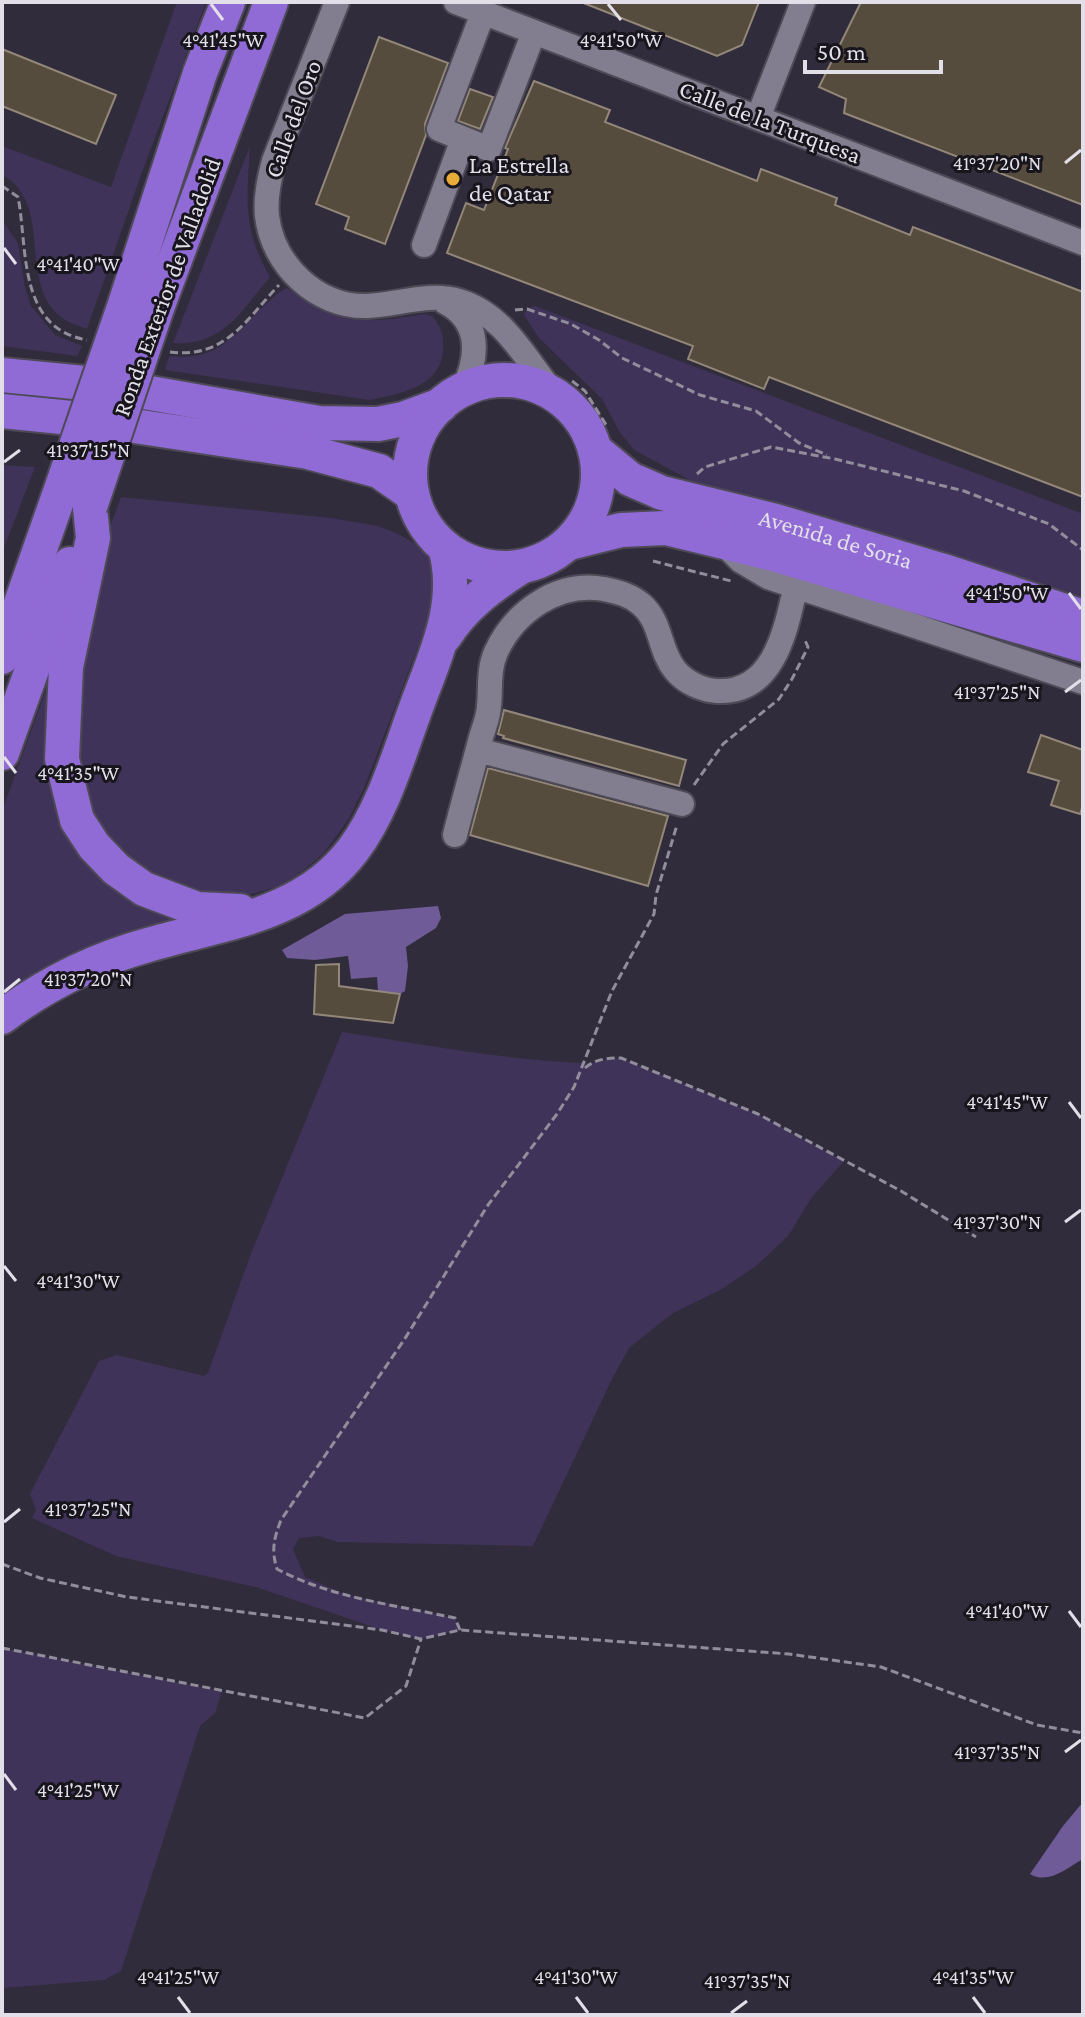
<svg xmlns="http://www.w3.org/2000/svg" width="1085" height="2017" font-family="'Crimson Pro',serif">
<rect width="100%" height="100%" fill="#302c3b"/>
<path fill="#403359" d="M177,2h29l-65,173 -54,154c-7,-3 -16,-5 -23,-10 -49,-32 -8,-115 -62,-144v-29l109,41z
M250,146c-3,54 -8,82 20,131 -29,34 -46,69 -97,66z
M2,220l16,23 7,44 6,19 24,29 27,11 -5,10 -75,-10z
M287,288c50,38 78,36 137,26l8,2c8,9 11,16 11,29 2,41 -40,48 -73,55l-205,-30 4,-14c52,6 65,-23 97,-52 7,-6 12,-12 21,-16z
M535,306l548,208v84l-137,-43 -238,-65 -74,-40 -15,-19 -17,-32 -63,-61 -15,-23 3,-6z
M2,465l33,2 -33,86z
M121,497l210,21 47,8 20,8 22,12 10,13 3,38 -6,26 -63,165 -16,32 -25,34 -28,23 -19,10 -24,7 -24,2h-36l-63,-31 -39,-51 -14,-67 1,-72 30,-140z
M63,643l-3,163 144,111 -202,85v-191z
M342,1032c80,12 161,28 242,31 12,1 24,-5 37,-5l137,56 86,47 -32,36 -24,39 -32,30 -34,23 -49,24 -44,35 -17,31 -79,167 -195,-4 -19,-6 -20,2 -6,11 12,28 40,17 110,24 5,12 -39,9 -39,-9 -123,-42 -143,-32 -84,-38 4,-8 -6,-16 69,-133 18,-6 87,21 4,-3 42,-117z
M2,1648l220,43 -7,22 -15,13 -79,245 -17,9 -102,8z"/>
<path fill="#6f5b97" d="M438,906l3,12 -5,10 -30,19 2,19 -3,25 -5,3 -22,-3 -1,-14 -26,2 -3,-23 -33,4 -28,-2 -5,-8 63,-36z
M1083,1802v57c-16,9 -35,26 -53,15l33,-48z"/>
<path fill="#564c3e" stroke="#928778" stroke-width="2" d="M581,2h178l-17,43 -25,11z
M861,2h222v203l-239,-92 2,-14 -27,-12z
M379,37l69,26 -23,61 1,11 -41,109 -40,-15 4,-12 -33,-13z
M2,49l114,46 -20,49 -94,-38z
M534,81l76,29 -5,12 152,59 4,-12 76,29 -2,7 75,30 3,-8 170,65v205l-314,-120 -5,12 -76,-30 5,-13 -246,-93 19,-50 18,7 24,-61 -3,-1z
M470,89l23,8 -13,32 -22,-8z
M504,710l182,50 -7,26 -176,-48 1,-2 -6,-2z
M1041,735l42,15v55l-3,9 -29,-9 8,-24 -31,-9z
M488,768l180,48 -20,70 -178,-51z
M339,964v22l61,8 -7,29 -79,-9 2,-49z"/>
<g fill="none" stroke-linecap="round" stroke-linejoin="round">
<g stroke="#4d4955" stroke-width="28">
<path id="minor" d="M337,2l-63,159c-5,18 -9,36 -7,55 6,49 49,91 100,90 31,-1 61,-14 92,-5 45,13 67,59 95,93
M456,2l627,241
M483,13l-44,116 50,20 45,-117
M758,118l45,-116
M424,245l39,-106
M445,302c37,19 33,56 18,88
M726,546l15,15 27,16 315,105
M478,750l204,54
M455,835c8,-32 17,-63 25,-94 3,-12 9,-24 9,-36 2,-18 -1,-35 7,-53 19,-41 62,-71 108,-63 14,3 27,6 38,16 20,18 17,46 33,65 10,12 26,20 42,21 58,3 69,-63 79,-106"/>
</g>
<g stroke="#4d4955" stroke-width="38">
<g id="highway">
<path d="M125,304l75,-231 28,-71"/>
<path d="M157,308l114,-306"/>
<path d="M2,375l103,10 214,38 59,1 25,-5 38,-14"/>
<circle cx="504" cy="474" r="94"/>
<path d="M2,411l99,10 207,31 71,19 33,23"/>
<path id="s1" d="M595,450l35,29 32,14 114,28 168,50 139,46"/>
<path d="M90,507l3,31 -27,129 -4,92 15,61 17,26 22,23 28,20 53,20 43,2"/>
<path d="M569,543l52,-13 45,-2 107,26 310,91"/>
<path d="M445,636c19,-30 46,-50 76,-69"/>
<path d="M2,657l56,-159"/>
<path d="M2,753l68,-189"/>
<path d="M2,1017c45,-34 92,-57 146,-72 74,-22 155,-29 205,-95 31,-41 46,-97 64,-145 19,-51 44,-102 28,-158"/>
</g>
</g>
<path stroke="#918d9a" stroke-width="3" stroke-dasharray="8 4" stroke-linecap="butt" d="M2,186l16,11c10,51 -1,131 69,143
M515,310l12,-1 44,15 28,16 23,18 78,37 56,16 43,32 28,12
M170,352c55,7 76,-32 109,-67
M572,381l13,10 23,37
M697,474l8,-7 66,-20 64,12 129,32 85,33 34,26
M653,561l78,20
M694,785l29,-41 56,-45 13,-20 16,-32 -4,-9
M585,1068c10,-9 22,-10 36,-10l137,56 143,77 75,46
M2,1564l38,14 87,19 255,33 39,9 39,-9 329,24 92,13 156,58 46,8
M460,1630l-5,-12c-60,-13 -123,-20 -178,-49 -6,-19 -3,-31 4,-49l123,-180 84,-135 69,-91 17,-27 38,-96 42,-77 2,-19 21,-70
M2,1648l363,70 41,-32 15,-47"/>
<use href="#minor" stroke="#827e8f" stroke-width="24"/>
<use href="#highway" stroke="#906ad5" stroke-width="34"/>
<g stroke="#4d4955" stroke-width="38" stroke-linecap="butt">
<path id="highway-bridge" d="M58,498l67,-194
M90,507l67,-199"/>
</g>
<use href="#highway-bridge" stroke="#906ad5" stroke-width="34"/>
</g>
<path fill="none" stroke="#e2dfe9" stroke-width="3" d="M211,4l12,16M608,4l13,16M1065,163l16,-13M4,248l12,16M4,462l16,-12M1069,593l12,16M1065,692l16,-12M4,757l12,16M4,992l16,-13M1069,1102l12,16M1065,1222l16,-12M4,1266l12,15M4,1522l16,-13M1069,1611l12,16M1065,1752l16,-12M4,1774l12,16M178,1997l12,16M576,1997l12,16M973,1997l12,16M731,2013l16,-12"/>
<circle fill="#e9ab38" stroke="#18161c" stroke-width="3" cx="453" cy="179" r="8"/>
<g text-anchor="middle" stroke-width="6" stroke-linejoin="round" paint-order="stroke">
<g font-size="24" fill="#e2dfe9" stroke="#18161c">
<text transform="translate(293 119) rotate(-70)" y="8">Calle del Oro</text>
<text transform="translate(770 122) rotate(21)" y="8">Calle de la Turquesa</text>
<text transform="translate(167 287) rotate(-70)" y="8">Ronda Exterior de Valladolid</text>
<text dy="8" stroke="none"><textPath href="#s1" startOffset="260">Avenida de Soria</textPath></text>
</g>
<g font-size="24" fill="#e2dfe9" stroke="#18161c" text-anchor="start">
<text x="469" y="173">La Estrella<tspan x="469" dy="28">de Qatar</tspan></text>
</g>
</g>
<g font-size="20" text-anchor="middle" fill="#e2dfe9" stroke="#18161c" stroke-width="6" stroke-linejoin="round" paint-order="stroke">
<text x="223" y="47">4°41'45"W</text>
<text x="621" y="47">4°41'50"W</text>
<text x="997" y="170">41°37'20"N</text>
<text x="78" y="271">4°41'40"W</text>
<text x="88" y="457">41°37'15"N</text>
<text x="1007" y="600">4°41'50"W</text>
<text x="997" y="699">41°37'25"N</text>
<text x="78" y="780">4°41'35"W</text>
<text x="88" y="986">41°37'20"N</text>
<text x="1007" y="1109">4°41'45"W</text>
<text x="997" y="1229">41°37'30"N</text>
<text x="78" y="1288">4°41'30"W</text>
<text x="88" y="1516">41°37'25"N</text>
<text x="1007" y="1618">4°41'40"W</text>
<text x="997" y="1759">41°37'35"N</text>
<text x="78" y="1797">4°41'25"W</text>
<text x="178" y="1984">4°41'25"W</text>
<text x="576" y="1984">4°41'30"W</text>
<text x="973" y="1984">4°41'35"W</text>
<text x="747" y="1988">41°37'35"N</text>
</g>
<rect width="1085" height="2017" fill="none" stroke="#e2dfe9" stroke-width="8"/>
<path d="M805 60v12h136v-12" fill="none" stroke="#e2dfe9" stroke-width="4"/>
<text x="817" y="60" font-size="24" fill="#e2dfe9" stroke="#18161c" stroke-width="6" paint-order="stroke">50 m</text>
</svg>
